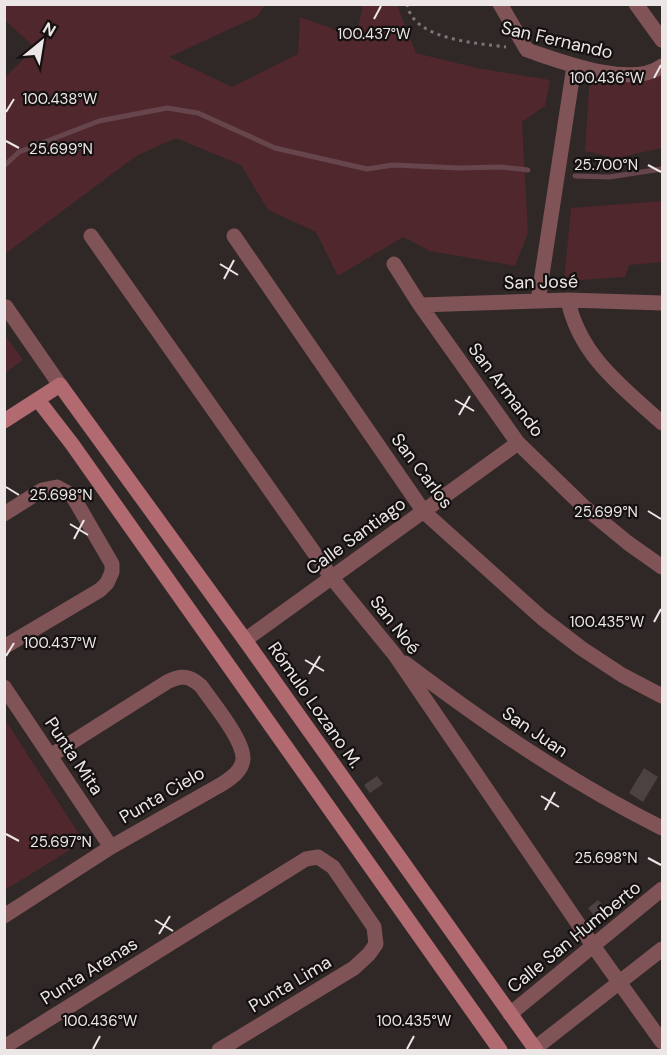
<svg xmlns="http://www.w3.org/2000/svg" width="667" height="1055" font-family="'DM Sans',sans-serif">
<rect width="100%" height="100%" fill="#302727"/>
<path fill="#50272c" d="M7,4l258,1 -7,11 -89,41 63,30 66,-33 2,-37 56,20 7,-32h34l19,48 61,15 73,12 -5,26 -23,16 6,111 -13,33 -85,-15 -27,-14 -65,39 -22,-44 -48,-22 -27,-45 -65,-27 -40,18 -131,98v-177l30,-29 -30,-28v-12z
M590,73l72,2v73l-46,10 -31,-7z
M662,201v61l-33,3 -4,12 -61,4 7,-73z
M4,334l19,26 -18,13h-1z
M4,718l75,116 -3,12 -71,44z"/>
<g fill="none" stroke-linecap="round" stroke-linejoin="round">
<path stroke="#66464c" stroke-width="5" d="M4,166l15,-14 80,-31 68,-13 31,5 77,35 92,21 26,-4 66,3 41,-1 28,3
M575,176l34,1 53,-8"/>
</g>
<path fill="#4c4242" d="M644,768l14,9 -15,25 -14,-9z
M377,776l6,8 -13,9 -6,-8z
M598,900l8,9 -11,8 -7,-9z"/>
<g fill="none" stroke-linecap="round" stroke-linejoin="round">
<path stroke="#7d7575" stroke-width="3" stroke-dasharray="3 4.5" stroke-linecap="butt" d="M407,4c6,36 70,39 99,43"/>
<path stroke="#805357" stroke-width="15" d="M500,4l27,46c33,11 104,39 135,16
M636,4l26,36
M91,236l241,342 63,77 199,292 68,95
M234,236l190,276 118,106 39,30 41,27 40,21
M394,264l26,41 98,138 65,63 45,37 34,24
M568,300c11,55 54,87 94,123
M538,301l36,-235
M420,305l148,-5 94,3
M6,307l54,78
M4,514l38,-24 15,-3 15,8 40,69v8l-5,11 -7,7 -96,57
M245,640l273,-197
M405,663c84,63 163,118 257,165
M4,687l107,160
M4,916l107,-69 111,-63c9,-6 20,-13 21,-25 1,-19 -31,-57 -42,-73 -12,-11 -21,-11 -34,-4l-117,74
M510,1014l152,-125
M4,1047l302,-188 12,-2 15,10 41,60 2,17 -7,10 -15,14 -135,82
M534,1049l128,-100"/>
<path stroke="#b06a70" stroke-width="15" d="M38,400l34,44 428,606
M4,421l56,-36 185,255 291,410"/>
</g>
<path fill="none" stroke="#ece6e6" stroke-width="2" d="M374,19l7,-13M654,78l7,-13M6,112l8,-13M6,141l13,7M648,165l13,7M220,264l18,11M224,279l10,-19M455,400l19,11M459,415l11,-19M6,487l13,8M648,511l13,8M70,524l18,11M74,539l10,-19M654,622l7,-13M6,656l8,-13M305,660l19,11M309,674l11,-18M541,796l18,11M545,810l10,-18M6,834l13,7M648,858l13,7M155,920l18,11M159,934l11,-18M93,1049l7,-13M407,1049l7,-13"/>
<g text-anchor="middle" stroke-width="4.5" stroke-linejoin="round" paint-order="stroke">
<g font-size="18" fill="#ece6e6" stroke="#151111">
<text transform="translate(557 40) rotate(13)" y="6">San Fernando</text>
<text transform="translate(541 282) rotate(-1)" y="6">San José</text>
<text transform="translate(506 390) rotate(53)" y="6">San Armando</text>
<text transform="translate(422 471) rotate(53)" y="6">San Carlos</text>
<text transform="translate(356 536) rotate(-36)" y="6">Calle Santiago</text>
<text transform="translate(395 625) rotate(52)" y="6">San Noé</text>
<text transform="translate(315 705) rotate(55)" y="6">Rómulo Lozano M.</text>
<text transform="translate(535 732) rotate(34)" y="6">San Juan</text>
<text transform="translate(74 756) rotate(56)" y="6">Punta Mita</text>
<text transform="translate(162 795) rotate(-30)" y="6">Punta Cielo</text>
<text transform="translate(574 937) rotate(-39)" y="6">Calle San Humberto</text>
<text transform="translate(89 971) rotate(-32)" y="6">Punta Arenas</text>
<text transform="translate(290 984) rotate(-31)" y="6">Punta Lima</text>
</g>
</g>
<g font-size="15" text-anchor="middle" fill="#ece6e6" stroke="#151111" stroke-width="4.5" stroke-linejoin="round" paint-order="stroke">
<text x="374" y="39">100.437°W</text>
<text x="607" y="83">100.436°W</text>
<text x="60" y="104">100.438°W</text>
<text x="61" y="154">25.699°N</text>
<text x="606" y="170">25.700°N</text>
<text x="61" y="500">25.698°N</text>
<text x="606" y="517">25.699°N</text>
<text x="607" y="627">100.435°W</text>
<text x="60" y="648">100.437°W</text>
<text x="61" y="847">25.697°N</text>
<text x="606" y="863">25.698°N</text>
<text x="100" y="1026">100.436°W</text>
<text x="414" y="1026">100.435°W</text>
</g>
<rect width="667" height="1055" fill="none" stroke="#ece6e6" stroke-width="12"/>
<g transform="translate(42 42) rotate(30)" stroke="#151111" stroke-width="4.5" paint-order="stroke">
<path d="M0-4.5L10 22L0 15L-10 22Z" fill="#ece6e6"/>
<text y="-9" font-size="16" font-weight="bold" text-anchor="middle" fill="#ece6e6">N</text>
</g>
</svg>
